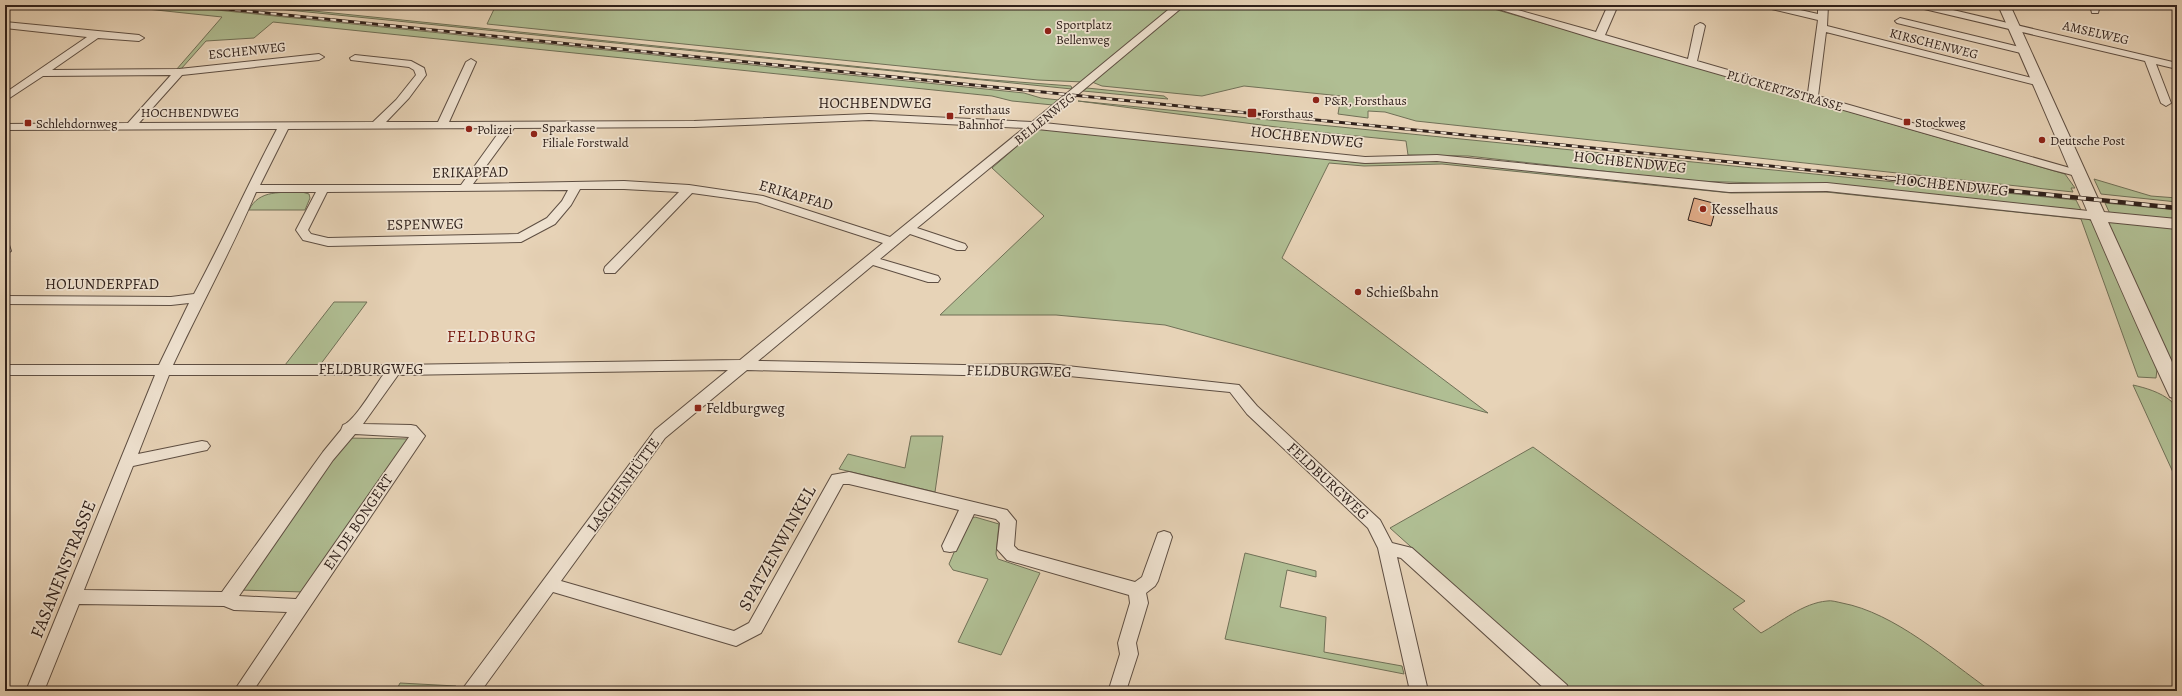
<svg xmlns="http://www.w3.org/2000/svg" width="2182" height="696" font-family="Alegreya,serif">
<rect width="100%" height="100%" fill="#e7d3b7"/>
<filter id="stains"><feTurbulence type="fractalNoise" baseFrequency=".005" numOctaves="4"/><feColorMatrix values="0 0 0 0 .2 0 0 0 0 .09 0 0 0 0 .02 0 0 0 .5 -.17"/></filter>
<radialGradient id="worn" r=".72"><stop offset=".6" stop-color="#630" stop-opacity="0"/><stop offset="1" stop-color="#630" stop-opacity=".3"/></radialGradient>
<path fill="#b0be93" stroke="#707057" d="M109,5h59l856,88 17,5 18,2 -6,5 -41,-4 -20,-5 -719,-74 -19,16 -48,3 -25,28 -5,1 46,-53z
M238,5h17l724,74 92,7 1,3z
M496,5h634l8,2 36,-2 -91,77 -45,-2 -551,-56z
M1185,5h295l585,169 10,14h-4l2,4 -657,-71 -31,-9 -17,-1v7l-30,-4 3,-18 -97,-10 -42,10 -100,-10 -10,-4z
M1087,88l77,8 4,3 -85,-8z
M1078,101l998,99 5,10 -254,-25 -135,-4 -224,-25 -60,-1 -2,-14 -99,-10z
M1038,128l325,35 79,-2 289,30 94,-1 262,28 7,5 63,146 -1,9 -18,-1 -57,-158 -255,-27 -95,1 -289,-29 -78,2 -35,-3 -47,95 206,155 -323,-88 -109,-10h-116l104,-99 -52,-48z
M2094,179l57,17 26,2v4l-76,-8z
M302,192l7,2 1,4 -5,12h-56c10,-21 33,-17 53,-18z
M2105,203l72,7v11l-67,-7z
M2112,220l65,7v153l-70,-155z
M334,302h33l-47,63h-35z
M2133,385c13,3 27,7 38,16 11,10 6,64 6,80z
M911,436h32l-8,56 -96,-23 9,-15 57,14z
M346,438l64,1 -106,153 -65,-2z
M1533,447l212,154 -12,8 28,24c20,-11 42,-30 66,-32 4,-1 10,1 15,2 53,10 105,57 149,88h-420l-181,-163z
M975,517l24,7 -3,30 2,5 42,14 -39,82 -43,-13 30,-63 -35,-9 -4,-6 19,-44z
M1245,553l71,18v6l-29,-7 -7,37 46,10 -2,35 78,14 2,8 -179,-35z
M400,683l56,3 -4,5h-56z"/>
<path fill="#dea985" stroke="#30211b" d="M1694,198l23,6 -6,22 -23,-6z"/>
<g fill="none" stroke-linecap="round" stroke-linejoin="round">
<g stroke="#5e4e42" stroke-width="2">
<path id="minor" d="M1174,5h11l-141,118 321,34 72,-2 292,29 98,-1 271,29 6,4 -6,4 -271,-29 -98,1 -292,-31 -72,2 -328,-34 -120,99 48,16 2,3 -2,3h-8l-47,-16 -30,25 58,17 2,3 -2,3h-10l-55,-17 -115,96 205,4 86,-1 190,21 18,21 123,114 12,23 20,5 155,137 2,6h-22l-146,-133 -4,-1 31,134h-18l-32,-143 -10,-20 -121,-114 -17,-22 -181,-18 -86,1 -216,-5 -82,68 -104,143 173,50 15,-8 83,-148 17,-3 158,38 9,11 -2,25 4,4 117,32 7,-5 16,-44 6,-2 6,2 2,4 -14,44 -3,5 -9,7 2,10 -12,40 2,11 -12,37h-16l-1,-2 11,-35 -2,-11 12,-40 -1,-8 -122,-35 -10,-11 3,-26 -4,-4 -22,-5 -18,37 -6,1 -6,-1 -2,-5 17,-36 -110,-26h-6l-82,149 -25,13 -183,-54 -72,99h-20l194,-261 73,-60 -330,5 -35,49 48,1 5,1 9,10 -172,255h-19l53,-79 -53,-2 -10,-4 -145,-2 -35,87h-18l129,-316h-150v-10h154l30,-62 -18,2 -166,-1v-8l166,1 23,-3c29,-54 54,-110 83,-165l-272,1v-6l123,-1 43,-48 -128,1 -38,25v-8l82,-56 -82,-9v-6l134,13 5,3 -5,3 -41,-3 -46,32 127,-1 140,-15 5,3 -5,3 -137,15 -43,48 234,-1 23,-22 20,-25 -2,-5 -5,-3 -58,-7 -1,-2 5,-3 56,6 13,7 2,7 -17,23 -23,24h52l28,-60 5,-3 5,3 -27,60 245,-1 175,-7 163,8zM869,120l155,8 -134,109 -127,-41 -74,-11 -65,-4 -151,3 41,-56 180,-1zM502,128l-41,57h-201l28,-56zM580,189h44l55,3 -74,75 -1,3 1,3h10l77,-80 65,9 126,41 -143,117 -346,5h-221c27,-58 58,-114 83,-173h60l-20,38 7,10 25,6 193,-4 34,-18 16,-19zM568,190l-6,11 -15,17 -29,16 -190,4 -17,-4 -3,-4 19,-38zM169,375h214c-8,11 -29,47 -40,50l-2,5 -18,22 -101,140 -138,-2 49,-124 69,-15 5,-1 3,-4 -3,-4 -5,-1 -64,13zM355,434l54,3 -113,162 -57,-3 94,-136z
M1485,5h15l96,27 12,-27h10l-13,30 83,24 7,-33 5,-3 3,1 2,2 -8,35 111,32 10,-73 -55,-13 -2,-2h17l40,9v-9h10l-1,21 217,55 1,2 -5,3 -214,-54 -8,64 266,76 2,2 -6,3 -27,-7 -457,-131z
M1915,5h17l245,58v6l-21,-5 15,39 -5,3 -5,-3 -16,-42 -225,-53z
M2090,5h10l-2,8h-6z
M1900,18l128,31 2,2 -5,3 -128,-31 -2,-2z
M5,244l4,1 2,6 -6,4z"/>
</g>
<g stroke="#5e4e42" stroke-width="2">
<path id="tertiary" d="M1998,5h12l94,207 73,7v10l-69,-7 69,151v26l-7,-2 -2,-4c-60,-128 -112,-259 -170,-388z"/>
</g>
<use href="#minor" fill="#efe2d0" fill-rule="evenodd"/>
<use href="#tertiary" fill="#efe2d0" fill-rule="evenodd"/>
<g stroke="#30211b" stroke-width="3">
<path id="rail-far1" d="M187,5l1710,174"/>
</g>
<g stroke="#30211b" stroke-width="4.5">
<path id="rail" d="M1887,178l290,30"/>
</g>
<use href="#rail-far1" stroke="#efe2d0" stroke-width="2" stroke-dasharray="6" stroke-linecap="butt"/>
<use href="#rail" stroke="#efe2d0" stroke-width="3" stroke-dasharray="8" stroke-linecap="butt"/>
</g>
<g fill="#8f2418" stroke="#efe2d0" stroke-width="1.5">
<circle cx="1048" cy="31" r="4"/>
<circle cx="1316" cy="100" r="4"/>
<rect x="1247" y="108" width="10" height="10" rx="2"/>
<rect x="946" y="112" width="8" height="8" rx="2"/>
<rect x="1903" y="118" width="8" height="8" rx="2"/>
<rect x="24" y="119" width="8" height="8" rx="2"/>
<circle cx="469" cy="129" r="4"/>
<circle cx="534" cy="134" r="4"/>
<circle cx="2042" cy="140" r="4"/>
<circle cx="1703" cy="209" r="4"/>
<circle cx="1358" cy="292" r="4"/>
<rect x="694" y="404" width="8" height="8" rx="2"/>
</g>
<g text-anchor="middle" stroke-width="3.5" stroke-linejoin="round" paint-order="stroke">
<g font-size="13" fill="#30211b" stroke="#efe2d0" text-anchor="start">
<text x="1056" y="29">Sportplatz<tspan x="1056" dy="15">Bellenweg</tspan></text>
<text x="1324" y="105">P&amp;R, Forsthaus</text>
<text x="958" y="114">Forsthaus<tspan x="958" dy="15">Bahnhof</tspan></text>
<text x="1261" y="118">Forsthaus</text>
<text x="1915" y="127">Stockweg</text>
<text x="36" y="128">Schlehdornweg</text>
<text x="542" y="132">Sparkasse<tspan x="542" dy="15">Filiale Forstwald</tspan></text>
<text x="477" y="134">Polizei</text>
<text x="2050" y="145">Deutsche Post</text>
</g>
<g font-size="13" fill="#30211b" stroke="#efe2d0">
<text transform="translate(2096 32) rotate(13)" y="5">AMSELWEG</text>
<text transform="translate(1934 43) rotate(14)" y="5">KIRSCHENWEG</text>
<text transform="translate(247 50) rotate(-6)" y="5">ESCHENWEG</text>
<text transform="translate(1785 90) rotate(16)" y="5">PLÜCKERTZSTRASSE</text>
<text x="190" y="117">HOCHBENDWEG</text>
<text transform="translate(1044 118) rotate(-39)" y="5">BELLENWEG</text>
</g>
<g font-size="15" fill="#30211b" stroke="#efe2d0">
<text x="875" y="108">HOCHBENDWEG</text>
<text transform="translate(1307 137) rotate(6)" y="5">HOCHBENDWEG</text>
<text transform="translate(1630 162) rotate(6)" y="5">HOCHBENDWEG</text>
<text transform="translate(470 172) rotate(-1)" y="5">ERIKAPFAD</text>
<text transform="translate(1952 185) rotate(6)" y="5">HOCHBENDWEG</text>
<text transform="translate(796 195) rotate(16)" y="5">ERIKAPFAD</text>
<text transform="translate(425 224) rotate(-1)" y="5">ESPENWEG</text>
<text x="102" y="289">HOLUNDERPFAD</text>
<text x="371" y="374">FELDBURGWEG</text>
<text transform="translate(1019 371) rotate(1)" y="5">FELDBURGWEG</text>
<text transform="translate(1328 481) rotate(43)" y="5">FELDBURGWEG</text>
<text transform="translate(623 485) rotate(-54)" y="5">LASCHENHÜTTE</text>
<text transform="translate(358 522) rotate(-56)" y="5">EN DE BONGERT</text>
</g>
<g font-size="15" fill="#30211b" stroke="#efe2d0" text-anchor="start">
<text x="1711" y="214">Kesselhaus</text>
<text x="1366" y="297">Schießbahn</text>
<text x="706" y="413">Feldburgweg</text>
</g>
<g font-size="17" letter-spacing="1" fill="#7a1f14" stroke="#efe2d0">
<text x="492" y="342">FELDBURG</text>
</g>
<g font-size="18" fill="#30211b" stroke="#efe2d0">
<text transform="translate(777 548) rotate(-61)" y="6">SPATZENWINKEL</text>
<text transform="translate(63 569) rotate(-68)" y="6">FASANENSTRASSE</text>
</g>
</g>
<rect width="2182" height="696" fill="none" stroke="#e7d3b7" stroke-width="20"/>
<rect x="6" y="6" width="2170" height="684" fill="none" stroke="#30211b" stroke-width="2"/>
<rect x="10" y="10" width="2162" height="676" fill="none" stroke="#30211b"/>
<rect width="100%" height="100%" filter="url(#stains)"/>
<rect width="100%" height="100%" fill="url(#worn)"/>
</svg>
